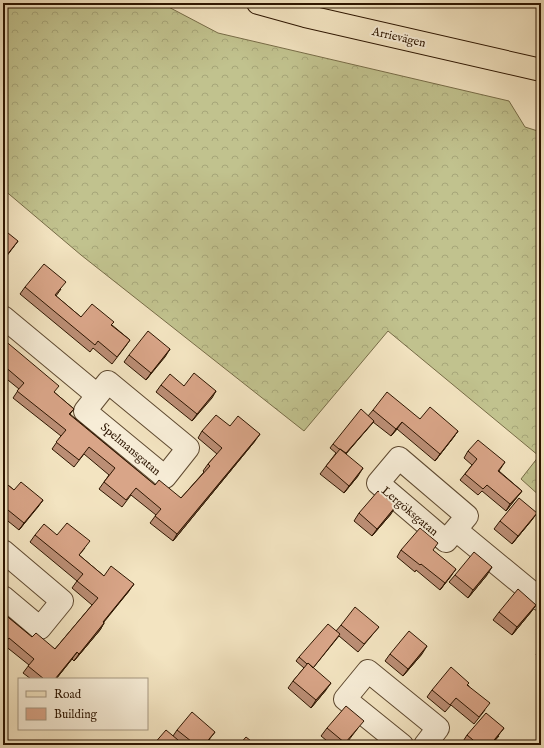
<svg xmlns="http://www.w3.org/2000/svg" width="544" height="748" font-family="'IM FELL English',serif">
<defs>
<pattern id="forest-crowns" width="20" height="18" patternUnits="userSpaceOnUse"><rect width="20" height="18" fill="#c1c28e"/><path d="M2 6a3 3 0 1 1 6 0M12 15a3 3 0 1 1 6 0" fill="none" stroke="#a6a679"/></pattern>
</defs>
<rect width="100%" height="100%" fill="#f3e4c1"/>
<filter id="stains"><feTurbulence type="fractalNoise" baseFrequency=".005" numOctaves="4"/><feColorMatrix values="0 0 0 0 .2 0 0 0 0 .09 0 0 0 0 .02 0 0 0 .5 -.17"/></filter>
<radialGradient id="worn" r=".72"><stop offset=".6" stop-color="#630" stop-opacity="0"/><stop offset="1" stop-color="#630" stop-opacity=".3"/></radialGradient>
<path fill="url(#forest-crowns)" stroke="#776c47" d="M3,3h158l57,30 291,68 16,26 16,5v365l-20,-18 18,-23 -151,-125 -84,100 -223,-176 -78,-66z"/>
<g fill="none" stroke-linecap="round" stroke-linejoin="round">
<g stroke="#5e4930" stroke-width="24">
<path id="minor" d="M3,317l94,78
M108,382l80,66 -23,29 -80,-66z
M399,458l68,58 -21,25 -68,-58z
M456,530l85,70
M3,551l59,50 -22,27 -37,-31
M402,745l-57,-46 23,-28 70,57 -13,17"/>
</g>
<g stroke="#2d1500" stroke-width="24">
<path id="major" d="M258,3l47,13 236,54"/>
</g>
<use href="#minor" stroke="#f7edd7" stroke-width="22"/>
<use href="#major" stroke="#f3e4c1" stroke-width="22"/>
</g>
<path fill="#bb8e75" stroke="#2d1500" d="M25,287l36,2 -5,7 25,21 31,8 18,15 -5,7 -13,17 -19,-16 -3,4 -70,-58z
M3,339l51,53 20,17 -4,5 85,71 26,13 23,-26 -1,-1 5,-7 9,-10 -19,-16 4,-7 28,-5 25,15 -82,100 -23,-18 6,-8 -25,-20 -9,12 -23,-18 10,-14 -25,-21 -10,13 -22,-18 9,-13 -48,-38 6,-9 -16,-13z
M170,349l-24,31 -22,-18 5,-7z
M161,385l23,1 32,5 -24,30 -36,-29z
M373,410l47,9 38,12 -5,7 -18,23 -38,-32 -6,7 -18,-14 -27,32 12,22 -14,17 -24,-19 16,-21 -6,-5 3,-4 35,-28z
M468,451l37,11 -6,9 23,20 -16,20 -24,-20 -4,4 -18,-15 12,-15 -8,-7z
M3,481l11,9 29,10 -24,30 -16,-13z
M359,513l32,1 -19,22 -18,-15z
M537,513l-6,8 -19,23 -18,-15 6,-8z
M35,535h22l28,13 -6,7 25,21 25,15 -25,31v1l-4,7 -26,31 -2,-2 -16,20h-25l-8,-6 6,-8 -25,-20 -1,1v-33l29,24 23,12 37,-44 -20,-17 5,-7 -47,-39z
M401,550h32l18,26 -11,14 -24,-20 -1,2 -18,-15z
M541,560v8l-4,-3z
M455,575h32l-19,23 -19,-16z
M536,605l-5,7 -19,23 -19,-15 6,-8z
M341,625l38,2 -6,7 -15,18 -19,-16 -26,32 13,22 -15,18 -23,-20 5,-7 11,-13 -8,-7 3,-4 37,-26z
M541,647v12l-5,-4z
M390,654h32l-19,22 -18,-15z
M468,685l17,25 -11,14 -23,-19 -6,7 -18,-15 5,-7z
M327,728h31l-13,17h-13l-11,-9z
M177,730l33,9 -5,6h-24l-4,-3 -2,3h-22l20,-9z
M467,735l32,1 -8,9h-27l-2,-2z"/>
<path fill="#98745f" stroke="#2d1500" d="M18,241l-15,20v-1z
M170,349l-5,8 -19,23 5,-7z
M216,391l-4,7 -20,23 5,-7z
M374,421l-3,4 -29,33 3,-4z
M402,422l-5,7 -6,7 5,-7z
M458,431l-5,7 -18,23 5,-7z
M260,434l-5,7 -82,100 4,-7z
M363,468l-5,8 -14,17 5,-7z
M522,491l-5,6 -11,14 4,-7z
M43,500l-5,7 -19,23 5,-7z
M396,506l-5,8 -19,22 5,-7z
M537,513l-6,8 -19,23 6,-8z
M492,567l-5,8 -19,23 5,-8z
M456,569l-5,7 -11,14 5,-7z
M134,584l-5,7 -31,37 5,-6z
M536,605l-5,7 -19,23 5,-8z
M104,623l-4,7 -26,31 5,-7z
M427,646l-5,8 -19,22 5,-7z
M77,652l-5,7 -16,20h-1z
M331,683l-5,7 -15,18 5,-8z
M504,728l-13,17h-1z
M215,732l-10,13h-1z"/>
<path fill="#d9a588" stroke="#2d1500" d="M3,229l15,12 -15,19z
M44,264l22,18 -11,13 26,22 11,-13 22,18 -3,3 19,15 -13,17 -19,-16 -3,4 -70,-58z
M148,331l22,18 -19,24 -22,-18z
M3,339l56,47 -5,6 20,17 -5,5 86,71 4,-5 22,18 29,-32 -2,-2 14,-16 -20,-17 14,-16 14,11 8,-10 22,18 -83,100 -22,-18 6,-7 -25,-21 -10,12 -22,-18 11,-14 -26,-21 -10,13 -23,-18 10,-12 -49,-39 7,-8 -21,-18z
M194,373l22,18 -19,23 -36,-29 9,-11 14,12z
M387,392l33,27 10,-12 28,24 -18,23 -38,-32 -6,7 -23,-19z
M361,409l13,12 -28,32 -6,-4h-1l-6,-5z
M478,440l27,22 -7,9 24,20 -12,13 -23,-19 -4,4 -18,-15 12,-15 -9,-8z
M340,449l23,19 -14,18 -23,-20z
M3,481l11,9 7,-8 22,18 -19,23 -21,-17z
M378,491l18,15 -19,23 -18,-16z
M519,498l18,15 -19,23 -18,-15z
M67,523l23,18 -11,14 25,21 7,-10 23,18 -31,38 1,1 -25,31 -2,-2 -22,27h-11l-16,-13 6,-7 -25,-21 -6,7v-32l29,24 4,-4 19,16 43,-51 -21,-17 6,-7 -48,-39 9,-11 13,11z
M420,528l18,15 -5,7 23,19 -11,14 -24,-19 -1,1 -19,-15z
M474,552l18,15 -19,23 -18,-15z
M518,589l18,16 -19,22 -18,-15z
M355,607l24,20 -15,17 -23,-19z
M328,624l12,10 -27,34 -5,-5 -1,1 -8,-7z
M409,631l18,15 -19,23 -18,-15z
M308,663l23,20 -15,17 -23,-19z
M451,667l18,16 -2,2 23,18 -11,14 -23,-19 -6,7 -18,-15z
M346,706l18,15 -19,22 -18,-15z
M192,712l23,20 -11,13h-8l-19,-15z
M486,713l18,15 -14,17h-11l-12,-10z
M166,730l12,10 -3,5h-22z
M246,737l10,8h-17z
M389,743l3,2h-5z"/>
<g text-anchor="middle" stroke-width="4" stroke-linejoin="round" paint-order="stroke">
<g font-size="12" fill="#2d1500" stroke="#f7edd7">
<text transform="translate(399 37) rotate(13)" y="4">Arrievägen</text>
<text transform="translate(131 449) rotate(40)" y="4">Spelmansgatan</text>
<text transform="translate(410 511) rotate(40)" y="4">Lergöksgatan</text>
</g>
</g>
<rect width="544" height="748" fill="none" stroke="#f3e4c1" stroke-width="16"/>
<rect x="4" y="4" width="536" height="740" fill="none" stroke="#2d1500" stroke-width="2"/>
<rect x="8" y="8" width="528" height="732" fill="none" stroke="#2d1500"/>
<rect x="18" y="678" width="130" height="52" fill="#f7edd7" stroke="#a69781"/>
<rect x="26" y="691" width="20" height="6" fill="#f3e4c1" stroke="#a69781"/>
<text x="54" y="698" font-size="12" fill="#2d1500">Road</text>
<rect x="26" y="708" width="20" height="12" fill="#d9a588" stroke="#a69781"/>
<text x="54" y="718" font-size="12" fill="#2d1500">Building</text>
<rect width="100%" height="100%" filter="url(#stains)"/>
<rect width="100%" height="100%" fill="url(#worn)"/>
</svg>
